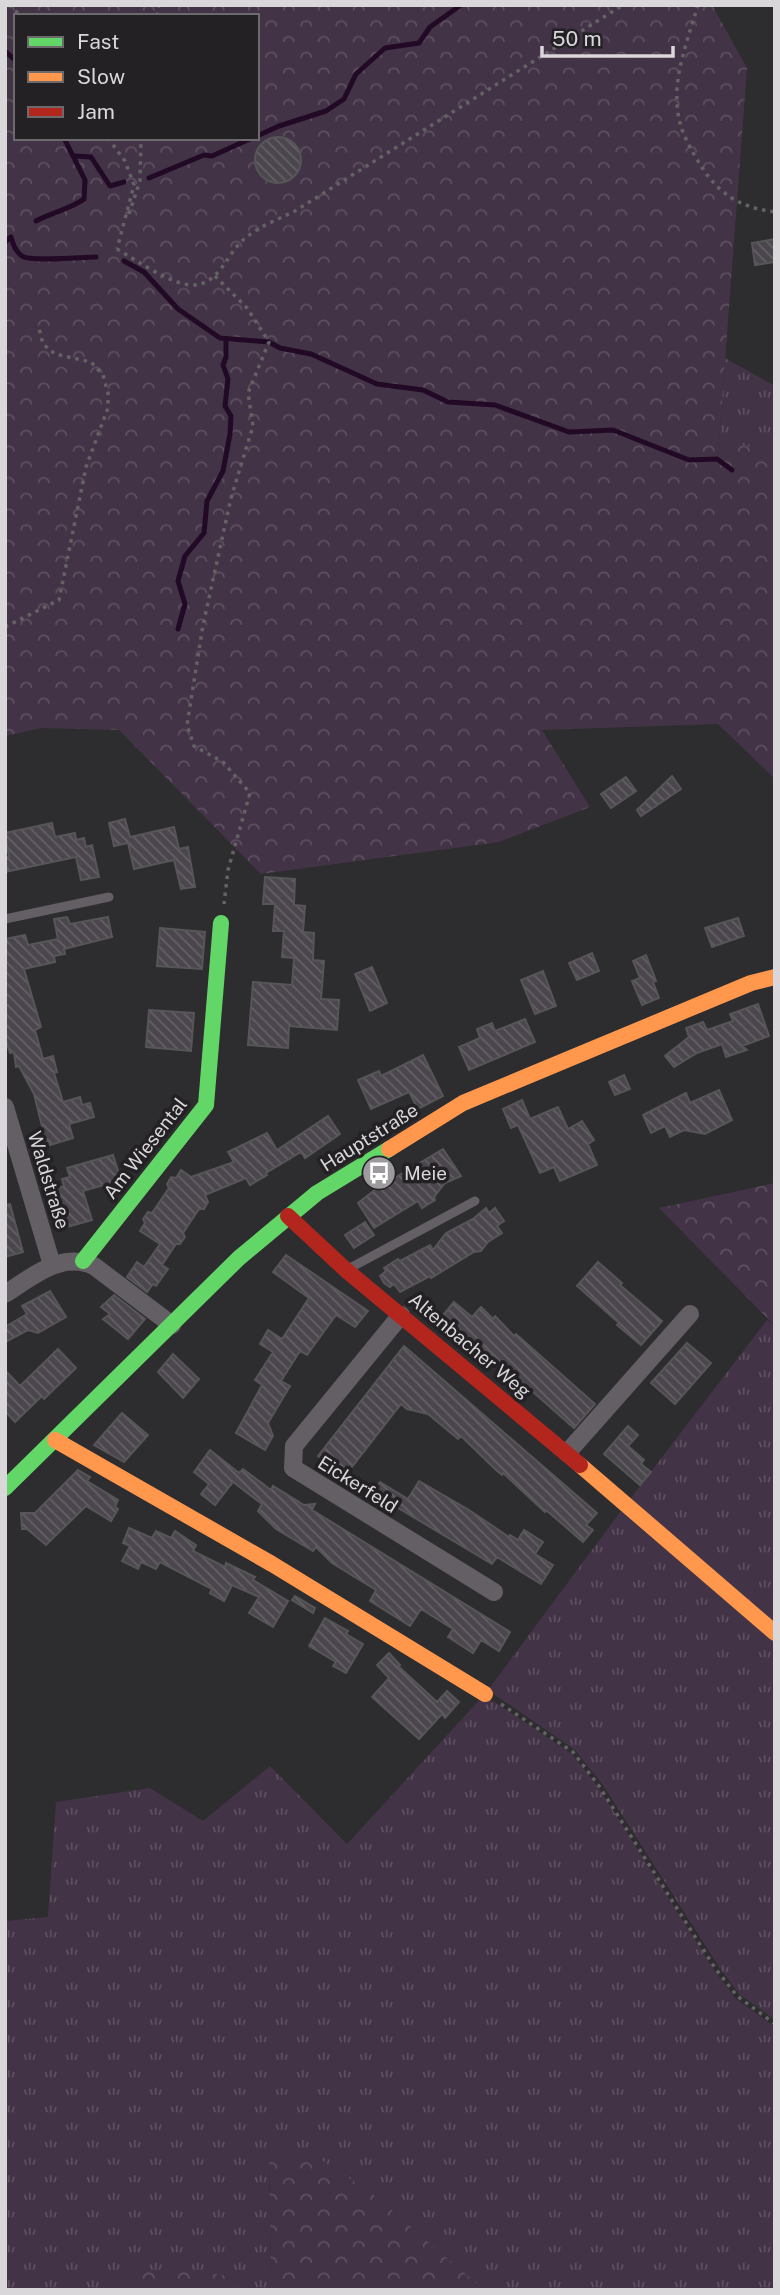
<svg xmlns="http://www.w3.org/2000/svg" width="780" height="2295" font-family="'Public Sans',sans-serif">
<defs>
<pattern id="grass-tufts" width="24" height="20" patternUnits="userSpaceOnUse" patternTransform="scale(1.75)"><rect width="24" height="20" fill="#433346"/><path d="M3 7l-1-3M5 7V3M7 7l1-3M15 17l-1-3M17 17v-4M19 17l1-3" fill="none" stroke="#5e5060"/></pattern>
<pattern id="forest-crowns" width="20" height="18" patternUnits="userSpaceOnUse" patternTransform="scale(1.75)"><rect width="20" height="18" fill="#433346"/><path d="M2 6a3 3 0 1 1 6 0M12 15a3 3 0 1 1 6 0" fill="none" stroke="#5e5060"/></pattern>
<pattern id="building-back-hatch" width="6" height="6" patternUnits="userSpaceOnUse" patternTransform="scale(1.75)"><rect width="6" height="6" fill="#4b464d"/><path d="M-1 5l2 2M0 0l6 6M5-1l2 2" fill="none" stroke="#646066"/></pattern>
</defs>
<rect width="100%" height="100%" fill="#2d2c2e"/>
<path fill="url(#grass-tufts)" d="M725,358l50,28v66l-56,-11z
M767,1320l8,6v297l-145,-124z
M621,1511l154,132v377l-36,-26 -20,-27 -116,-182 -28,-35 -87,-60z
M484,1695l88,59 26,33 116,183 22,29 39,28v263h-291l-111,-96 -104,-43 2,136 -6,3h-15l-27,-15 -88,-3 -13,18h-117v-369l43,-4 8,-115 94,-14 53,33 67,-55 77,78z"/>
<path fill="url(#forest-crowns)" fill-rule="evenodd" d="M5,5h707l35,63 -28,373 56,11v327l-57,-55 -176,6 48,77 -91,35 -238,32 -142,-144 -78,-2 -36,8zM16,16h241v122h-241z
M775,1183v143l-116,-118z
M269,2150l51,9 53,35 111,96h-219l6,-3z
M174,2269l49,6 27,15h-128l12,-18z"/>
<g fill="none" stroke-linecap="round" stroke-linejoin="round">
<path stroke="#220a27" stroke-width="5" d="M5,51l11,10
M257,136l22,-10 47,-15 18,-12 12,-25 29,-26 34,-5 11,-16 31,-22
M75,156l16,1 19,29 14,-4
M149,178l55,-23 8,1 40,-18
M36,221c13,-7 38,-14 48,-22l1,-19 -21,-42
M5,242l6,-5c2,7 4,14 11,19 8,6 60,1 74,1
M124,261l20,11 34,37 42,29 49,4 11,6 31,6 66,30 46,6 25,12 47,3 74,27 44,-2 76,30 28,-1 15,11
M178,629l7,-25 -7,-23 7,-25 19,-23 3,-32 16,-30 7,-37 1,-18 -6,-10 3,-27 -5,-14 3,-8v-18"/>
</g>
<path fill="url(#building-back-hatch)" stroke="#565557" stroke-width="2" d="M255 160a23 23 0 1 1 46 0a23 23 0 1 1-46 0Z
M775,239v23l-20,3 -3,-22z
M672,776l9,13 -40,27 -4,-6z
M626,777l10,14 -25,17 -10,-14z
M125,819l5,18 44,-10 5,22 9,-2 7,40 -14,2 -7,-29 -40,9 -6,-26 -14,3 -5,-23z
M52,823l3,14 20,-4 1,7 8,-2 2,9 6,-2 7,32 -18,3 -5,-23 -71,15v-14l4,-1 -4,-24z
M265,877l30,2 -1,26 11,1 -2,26 11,1 -1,27 11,1 -3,38 18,1 -2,30 -48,-4 -1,22 -40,-3 5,-63 39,3 2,-27 -12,-1 2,-26h-11l2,-27h-12z
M67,917l3,7 38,-7 4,20 -48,12 1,5 -11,2 1,6 -31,7 17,58 -6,3 8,29 10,-3 4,16 -3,1 9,29 17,-5 2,8 8,-2 4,14 -25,7 4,14 -26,8 -13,-52 -15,-28 -3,1 -2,-15 -4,1 -5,-16v-98l20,-4 3,10 30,-6 -4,-20z
M738,918l6,18 -32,11 -7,-19z
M160,928l45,4 -3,37 -45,-3z
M592,953l7,18 -22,9 -8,-17z
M646,955l10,26 -3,1 6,16 -17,7 -10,-24 8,-3 -7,-17z
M372,967l15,36 -17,8 -15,-37z
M543,971l13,35 -21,8 -14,-34z
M758,1004l11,32 -27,10 5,4 -21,7 -4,-13 -25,9 -23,14 -9,-11 24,-19 -3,-9 17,-6 4,8 26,-9 -3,-7z
M149,1010l45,3 -3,38 -45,-4z
M525,1019l10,23 -66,28 -10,-23 21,-9 -3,-9 15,-6 3,8z
M423,1055l20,41 -25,13 -9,-17 -38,17 -13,-29 21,-9 2,5z
M624,1075l6,14 -15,6 -6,-13z
M719,1090l13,30 -27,14 -21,-4 -14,7 -5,-11 -14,7 -8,-18 43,-22 4,10z
M522,1100l8,19 28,-12 10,22 14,-8 12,19 -6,4 9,21 -37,16 -6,-14 -14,6 -22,-48 -7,3 -8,-19z
M328,1116l12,18 -35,24 -4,-6 -35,21 1,2 -17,10 -4,-7 -41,17 3,7 -4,7h-5l-16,24 2,4 -5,7h-4l-14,21 6,4 -12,17 -3,-2 -6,8 -20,-15 10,-15 7,5 16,-23 -20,-13 5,-8 -2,-4 5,-7 4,1 17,-25 -2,-4 4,-7 5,1 5,-8 10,7 43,-15 -6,-10 39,-19 10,17z
M443,1149l18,27 -16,7 -11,14 1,3 -13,8 -4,-7 -44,27 -16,-25 18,-14z
M113,1155l8,25 -38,11 9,29 -25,7 -12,-38 9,-3 -2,-7 8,-2 -3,-9z
M10,1204l13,48 -18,5v-52z
M486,1208l3,5 6,-5 9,13 -7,5 5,7 -14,9 -7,9 -7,1 -43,26 -1,-2 -30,16 -6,-8 -4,3 -6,-4 -4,-7 6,-5 -2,-3 14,-9 2,2 30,-16 3,5 13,-17 27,-14z
M365,1222l9,13 -20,13 -9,-13z
M286,1255l82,56 -13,16 -19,-12 -29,40 -7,-4 -19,30 9,5 -22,37 5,13 -8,14 -29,-17 26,-48 -7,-5 18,-28 -13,-8 8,-14 14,9 27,-41 -36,-26z
M598,1262l24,21 -2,2 42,36 -21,24 -24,-20 2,-2 -42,-37z
M50,1291l16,26 -28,16 -10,-3 -23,12v-15l22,-13 -5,-8z
M114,1295l31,24 -17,20 -25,-20 7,-5 -9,-7z
M454,1302l18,15 9,-10 12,12 2,-3 19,20 2,-2 79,70 -21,24 -99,-87 -1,3 -30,-30z
M687,1343l24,20 -36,41 -24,-21z
M404,1346l193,167 -11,12 7,5 -10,12 -37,-32 -1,2 -42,-39 -1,2 -6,-5 -35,-34 -3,3 -30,-25 -21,-5 -6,-5 -57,73 -26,-21z
M58,1349l18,19 -32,31 -2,-3 -27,26 -10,-11v-41l15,16z
M173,1354l26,25 -16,19 -25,-26z
M122,1413l26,22 -24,27 -30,-17z
M628,1426l10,9 -10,11 16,14 -3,4 10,8 -11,13 -36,-31z
M210,1450l29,23 4,-4 28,21 2,-4 31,19 11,-1 -3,6 198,122 -11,19 -18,-11 -8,13 -25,-16 5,-8 -32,-20 -11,17 -40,-25 6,-11 -44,-27 -16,-16 -3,4 -37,-22 -18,-18 4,-7 -29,-22 -18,23 -14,-11 8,-10 -15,-12z
M78,1470l12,7 -3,4 31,19 -3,7 3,2 -7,12 -25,-15 -40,39 -19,-16h-5l-1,-16h14z
M419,1481l50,29 40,27 1,-2 8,5 6,-10 19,12 -8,12 18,11 -12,19 -44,-27 -5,7 -119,-71 7,-11 28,17z
M129,1528l23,10 4,-7 15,7 4,-7 21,14 -3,6 32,16 1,-4 29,14 -2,3 35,21 -15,26 -24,-14 10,-16 -27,-12 -8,16 -14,-8 2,-4 -52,-27 -4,7 -15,-7 -3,7 -16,-8 8,-15 -7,-3z
M295,1596l20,12 -2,5 -21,-13z
M325,1618l23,13 -2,3 17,10 -17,29 -13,-7 3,-4 -27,-16z
M389,1653l11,12 -2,1 39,36 10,-11 12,11 -14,16 -3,-4 -23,25 -47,-42 17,-19 -12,-13z"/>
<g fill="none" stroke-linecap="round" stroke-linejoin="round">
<path stroke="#646264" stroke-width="3.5" stroke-dasharray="3.5 5" stroke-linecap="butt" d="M9,5l12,11
M698,5c-8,27 -19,56 -21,84 -1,29 4,43 18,67 19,34 40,51 80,56
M157,16l2,-11
M108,138l17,23 9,24 -17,64
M129,214l11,-33 1,-43
M117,249c19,11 53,35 74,36 27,1 35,-29 51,-44 15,-14 35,-21 53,-30l328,-206
M215,276l32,32 22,34 -21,51 5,33 -22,72 -28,127 -16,100 7,21 29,16 27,31 -22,77 -4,34
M5,627l54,-27 27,-133 22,-59v-15l-5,-18 -12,-13 -36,-8 -12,-10 -4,-16
M501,1704l72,48 26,34 116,182 22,28 38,28"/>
<path stroke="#635f64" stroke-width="9" d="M5,919l104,-22
M350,1268l125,-67"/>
<path stroke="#635f64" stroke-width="18" d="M5,1107l47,158
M5,1294c27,-17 56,-43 89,-28l78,59
M401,1315l-107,131 -1,22 201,124
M567,1453l123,-139"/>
<path stroke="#63d668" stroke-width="16" d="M83,1261l123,-156 15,-182
M5,1488l234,-230 78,-65 72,-44"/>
<path stroke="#ff974d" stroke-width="16" d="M389,1149l74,-46 288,-120 24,-6
M55,1440l217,124 213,130
M580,1465l195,168"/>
<path stroke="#b3261e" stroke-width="16" d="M288,1216l58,54 234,195"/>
</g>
<defs>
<g id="bus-disc" transform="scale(1.75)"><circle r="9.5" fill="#9d9b9d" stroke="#242125"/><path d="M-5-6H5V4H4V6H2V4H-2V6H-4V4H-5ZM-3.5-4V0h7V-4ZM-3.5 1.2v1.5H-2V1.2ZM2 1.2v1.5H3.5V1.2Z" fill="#fff"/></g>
</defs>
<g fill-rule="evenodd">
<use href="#bus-disc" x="379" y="1173"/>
</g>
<g text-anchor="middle" stroke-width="7" stroke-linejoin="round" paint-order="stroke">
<g font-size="19" fill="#d9d7d9" stroke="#242125">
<text transform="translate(369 1137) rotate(-32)" y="7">Hauptstraße</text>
<text transform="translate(145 1148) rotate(-52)" y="7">Am Wiesental</text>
<text transform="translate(49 1180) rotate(73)" y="7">Waldstraße</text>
<text transform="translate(470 1345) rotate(40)" y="7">Altenbacher Weg</text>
<text transform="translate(358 1484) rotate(32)" y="7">Eickerfeld</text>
</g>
<g font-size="19" fill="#d9d7d9" stroke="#242125" text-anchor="start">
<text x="404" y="1180">Meie</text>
</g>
</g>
<rect width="780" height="2295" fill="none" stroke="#d9d7d9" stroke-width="14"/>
<rect x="14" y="14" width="245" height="126" fill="#242125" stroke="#6c6a6d" stroke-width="2"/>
<rect x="28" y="37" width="35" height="10" fill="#63d668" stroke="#6c6a6d" stroke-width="2"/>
<text x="77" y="49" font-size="21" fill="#d9d7d9">Fast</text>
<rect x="28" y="72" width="35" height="10" fill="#ff974d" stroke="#6c6a6d" stroke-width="2"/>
<text x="77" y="84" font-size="21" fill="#d9d7d9">Slow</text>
<rect x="28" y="107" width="35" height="10" fill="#b3261e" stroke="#6c6a6d" stroke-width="2"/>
<text x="77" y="119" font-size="21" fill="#d9d7d9">Jam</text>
<path d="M542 46v10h131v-10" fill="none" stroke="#d9d7d9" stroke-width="3.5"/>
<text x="552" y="46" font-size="21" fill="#d9d7d9" stroke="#242125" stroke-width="5" paint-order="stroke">50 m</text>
</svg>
